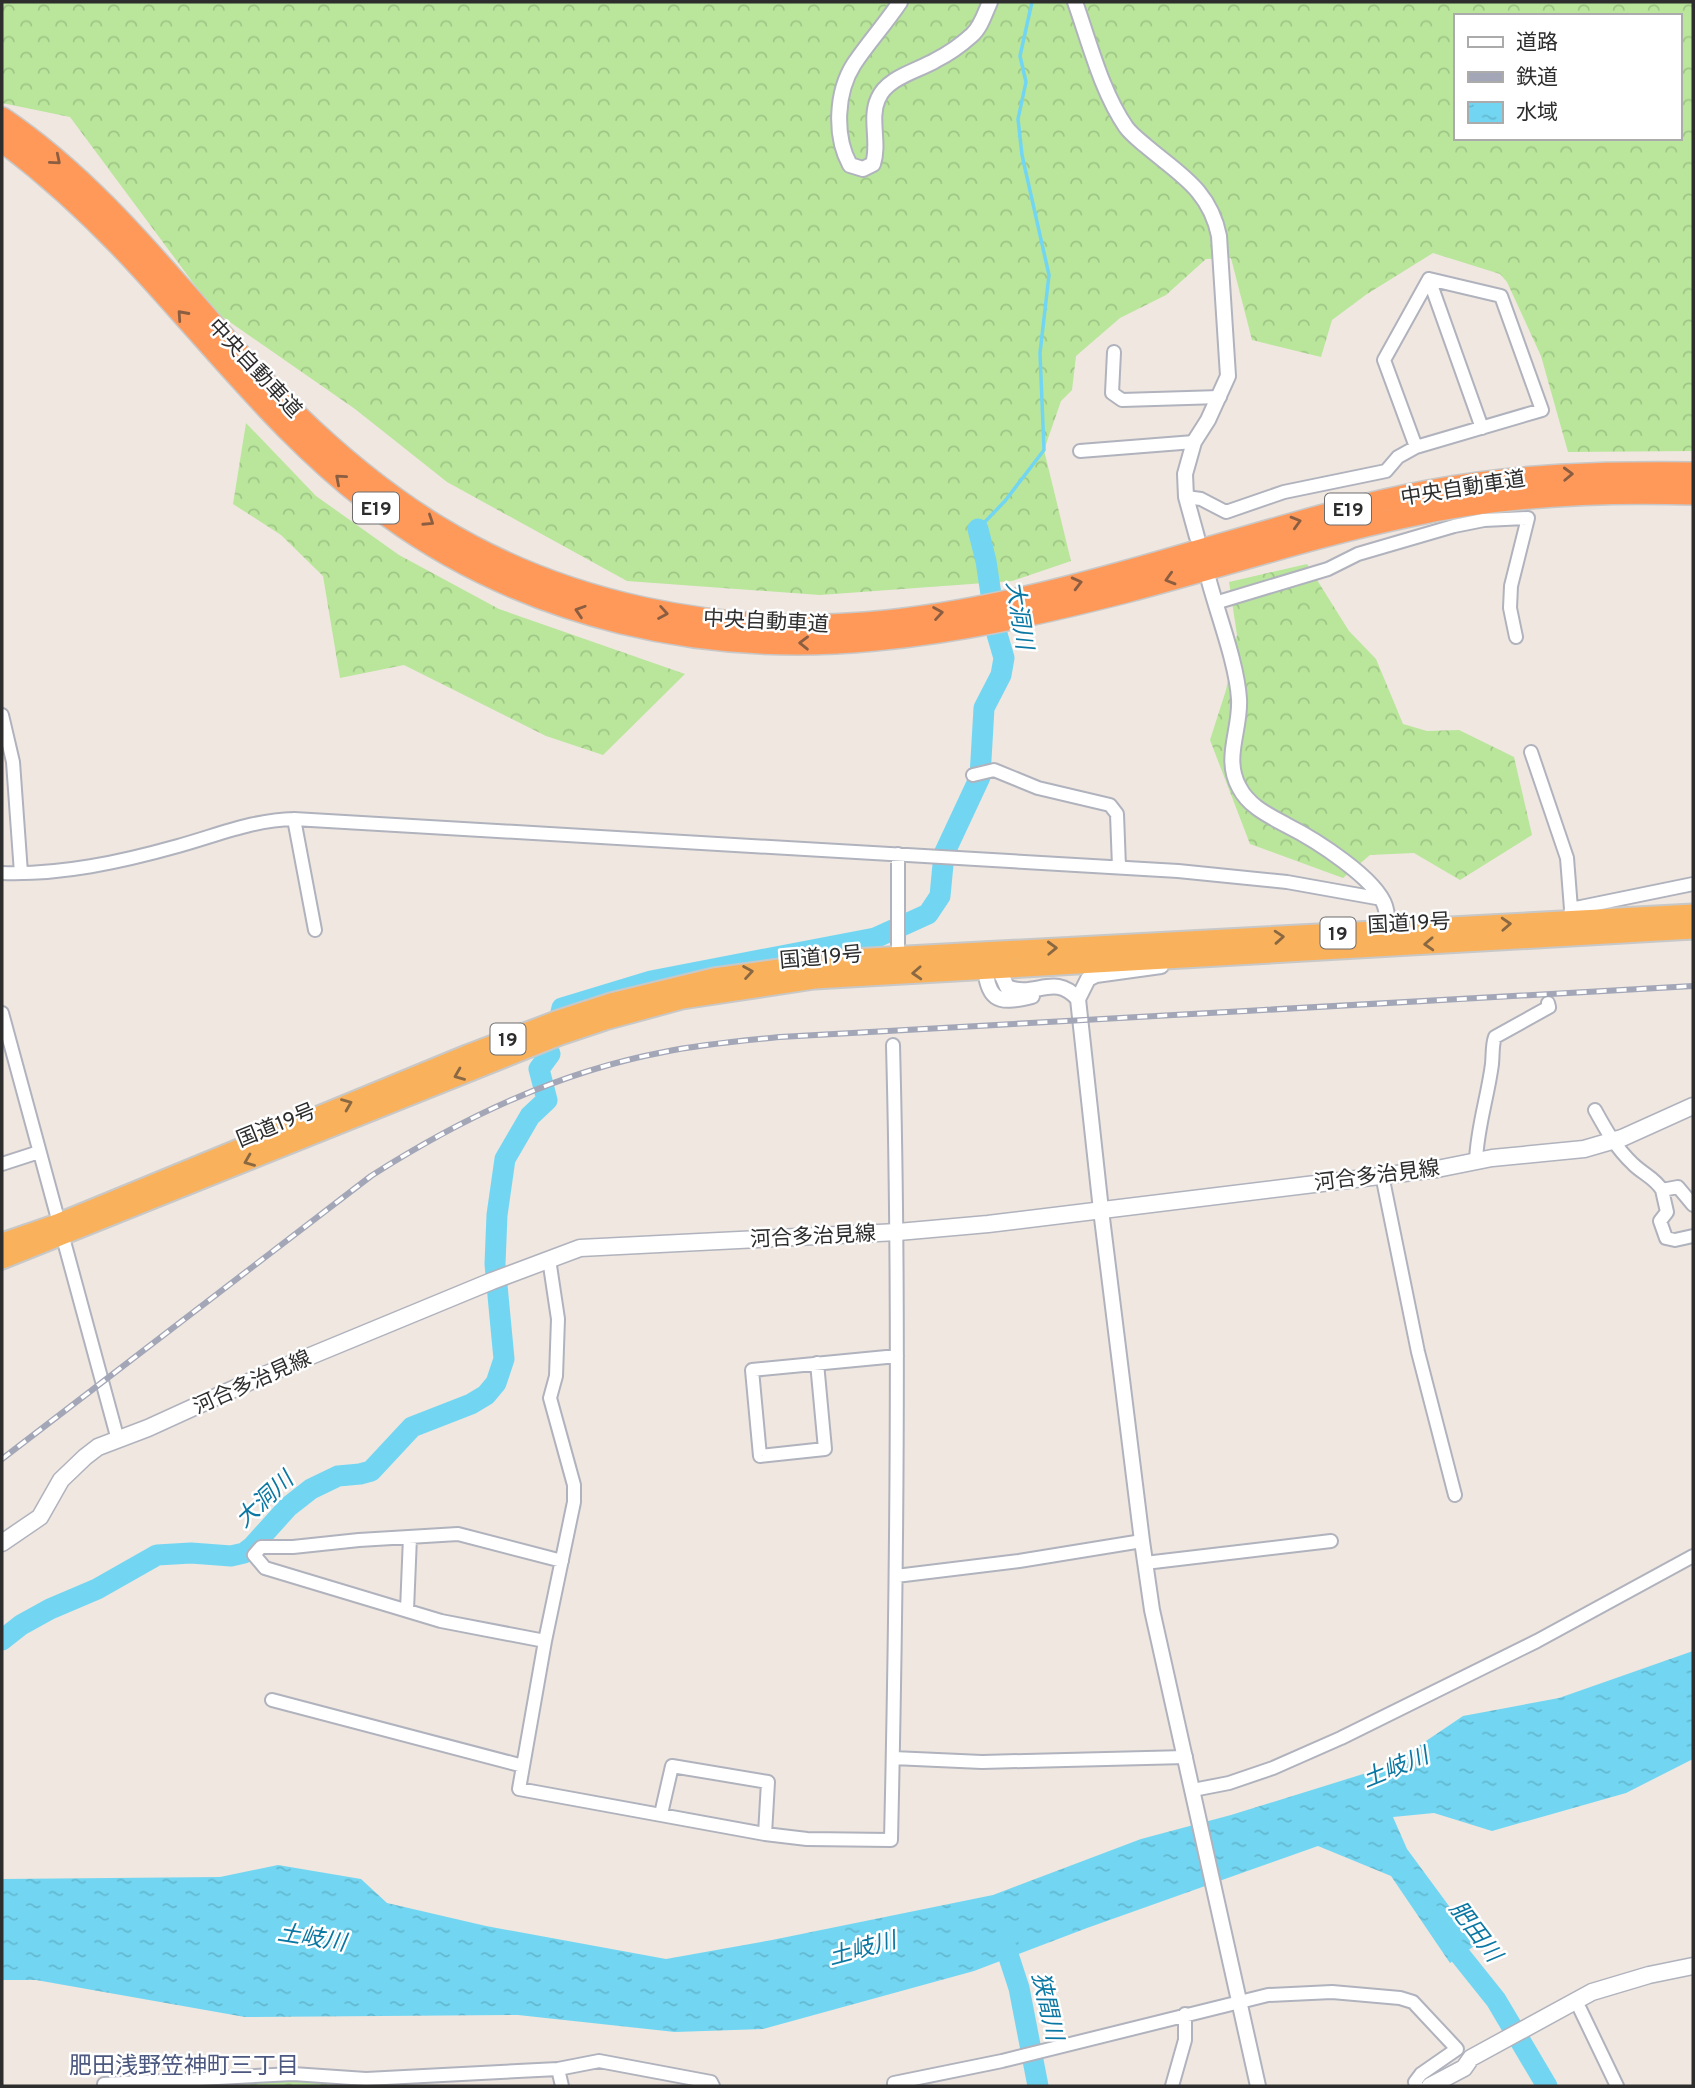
<svg xmlns="http://www.w3.org/2000/svg" width="1695" height="2088" font-family="Overpass,'Noto Sans JP',sans-serif">
<defs>
<pattern id="forest-crowns" width="20" height="18" patternUnits="userSpaceOnUse" patternTransform="scale(1.75)"><rect width="20" height="18" fill="#b9e69b"/><path d="M2 6a3 3 0 1 1 6 0M12 15a3 3 0 1 1 6 0" fill="none" stroke="#9fc686"/></pattern>
<pattern id="water-ripples" width="26" height="14" patternUnits="userSpaceOnUse" patternTransform="scale(1.75)"><rect width="26" height="14" fill="#72d6f2"/><path d="M2 4q2-2 4 0t4 0M15 11q2-2 4 0t4 0" fill="none" stroke="#63b8d0"/></pattern>
</defs>
<rect width="100%" height="100%" fill="#efe7e0"/>
<path fill="url(#forest-crowns)" fill-rule="evenodd" d="M2,2h1691v449l-125,1 -27,-96 -34,-74 -7,-8 -67,-21 -66,41 -35,26 -11,37 -69,-17 -21,-82 -25,1 -40,36 -46,23 -44,38 -4,34 -11,11 -17,49 27,111 -59,20 -192,14 -193,-14 -180,-99 -92,-73 -141,-98 -144,-194 -68,-14zM1455,16h224v122h-224z
M246,423l70,73 83,59 100,54 186,65 -82,81 -57,-19 -142,-71 -64,13 -17,-102 -42,-41 -48,-31z
M1307,564l42,67 27,28 27,65 24,7 32,-1 55,27 18,78 -72,45 -46,-27 -44,2 -27,23 -93,-34 -40,-104 16,-50 11,-55 -8,-53z
M295,2079l61,7h-130v-4z"/>
<path fill="url(#water-ripples)" d="M1693,1651v108l-67,34 -134,38 -58,-18 -41,4 14,32 70,95 -27,19 -59,-87 -73,-30 -231,82 -113,43 -211,58 -88,3 -157,-17 -273,2 -209,-37h-34v-101l218,-2 58,-12 83,14 26,24 99,23 180,33 106,-19 221,-45 148,-56 90,-24 158,-49 74,-50 96,-18z"/>
<g fill="none" stroke-linecap="round" stroke-linejoin="round">
<path stroke="#72d6f2" stroke-width="3.5" d="M978,529l27,-28 39,-51 -4,-97 9,-78 -27,-120 -4,-36 8,-37 -6,-26 12,-54"/>
<path stroke="#72d6f2" stroke-width="21" d="M561,1012l1,-4 89,-27 224,-43 53,-24 12,-18 4,-42 36,-77 4,-69 17,-33 3,-17 -7,-24 -11,-73 -8,-32
M2,1640l19,-15 29,-16 47,-20 60,-34 34,-2 40,3 13,-3 8,-6 36,-40 23,-18 27,-13 22,-2 11,-3 41,-44 59,-23 15,-9 10,-12 8,-24 -9,-95 2,-49 8,-56 25,-43 17,-16 -8,-31 11,-15
M1444,1935l52,65 51,86
M1003,1939l16,49 19,98"/>
<g stroke="#b0b3bd" stroke-width="16">
<path id="minor" d="M1429,279l53,149
M1114,352l-2,41 10,7 98,-3
M1080,451l114,-9
M1186,497l15,2 25,13 58,-20 102,-21 12,-14 18,-10 -32,-87 45,-81 72,17 41,114 -126,37
M1215,603l113,-34 30,-15 96,-28 30,-6 44,-2 -17,68 -1,22 6,29
M2,715l11,47 8,111
M1531,752l36,106 4,51
M973,775l21,-5 44,18 72,17 7,9 2,53
M294,819l21,111
M2,873c59,2 119,-11 176,-27 40,-11 74,-26 116,-27l884,52 109,11 95,17
M1570,917l1,-8 122,-25
M898,956v-102
M2,1013l116,427
M1595,1110c11,20 21,38 38,54 10,10 22,14 29,26l16,-3 15,18
M1476,1161c1,-33 12,-65 16,-97 1,-10 0,-19 3,-27l54,-30 -1,-4
M2,1164l37,-12
M1382,1175l36,177 37,143
M1662,1190l5,22 -7,9 6,17 9,2 18,-4
M549,1259l9,60 -2,57 -6,22 24,87v17l-29,139 -26,148 246,45 42,5 84,1c6,-265 9,-530 2,-795
M817,1363l8,86 -65,7 -8,-86 145,-14
M1145,1563l186,-22
M896,1576l123,-15 123,-20
M407,1610l3,-73
M545,1641l-104,-20 -176,-53 -11,-13 7,-8h32l66,-7 99,-6 104,27
M272,1700l251,66
M893,1758l89,4 204,-5
M1193,1790l36,-7 44,-15 68,-30 196,-97 156,-85
M661,1814l11,-48 96,16 -3,52
M1580,2009l37,77
M558,2069l4,17
M104,2086v-2l189,-10 73,5 192,-10 41,-8 112,21 2,4
M894,2086v-3l108,-22 266,-66 64,-3 68,6 13,4 44,47 -36,25 -6,8 2,4
M1172,2086l13,-46v-26"/>
</g>
<g stroke="#b0b3bd" stroke-width="18">
<path id="tertiary" d="M900,2c-14,21 -32,41 -46,62 -18,28 -20,72 -4,101l13,4 10,-5c7,-21 -4,-45 5,-65 9,-22 40,-28 58,-39 12,-6 26,-16 36,-25 9,-8 13,-22 18,-33
M1075,2c15,42 26,88 51,125 5,7 13,13 20,19 33,28 64,44 73,90l9,140 -20,44 -14,22 -9,32 1,23 11,40
M1209,581c9,34 28,83 30,118 2,30 -16,59 0,88 10,20 31,29 49,39 26,13 88,52 97,80 3,10 4,22 5,32
M984,961c4,39 11,44 48,35
M993,962l6,7 8,18c28,12 47,-15 71,12l23,211 41,331 10,69 106,476
M1078,999l10,-20 8,-4 65,-9"/>
</g>
<g stroke="#b0b3bd" stroke-width="19">
<path id="secondary" d="M2,1543l38,-26 21,-37 24,-23 13,-10 50,-19 114,-52 230,-95 88,-33 318,-16 90,-8 449,-55 55,-11 92,-9 38,-11 71,-32
M1430,2086l34,-18 7,-10 121,-66 57,-17 44,-9"/>
</g>
<g stroke="#c8c8c8" stroke-width="23">
<path id="trunk" d="M2,1243l55,-19 410,-169 92,-35 52,-17 103,-25 137,-19 842,-45
M2,1259l558,-224 45,-15 77,-21 132,-20 879,-50"/>
</g>
<g stroke="#c8c8c8" stroke-width="24">
<path id="motorway" d="M2,118c117,79 195,198 294,296 43,42 89,80 141,112 127,78 280,108 428,97 110,-9 219,-39 325,-70 79,-22 157,-47 238,-62 88,-17 176,-19 265,-18
M2,141c48,36 92,77 133,121 82,88 155,185 254,255 140,101 316,140 486,123 85,-8 169,-27 251,-48 95,-25 188,-56 284,-76 94,-21 188,-25 283,-22"/>
</g>
<use href="#minor" stroke="#fff" stroke-width="12"/>
<use href="#tertiary" stroke="#fff" stroke-width="14"/>
<use href="#secondary" stroke="#fff" stroke-width="16"/>
<use href="#trunk" stroke="#fab15c" stroke-width="19"/>
<use href="#motorway" stroke="#ff995a" stroke-width="21"/>
<g stroke="#a2a6b7" stroke-width="6">
<path id="rail" d="M2,1459l369,-283c91,-58 187,-104 293,-124 39,-8 77,-11 116,-15l913,-51"/>
</g>
<use href="#rail" stroke="#fff" stroke-width="3.5" stroke-dasharray="10" stroke-linecap="butt"/>
</g>
<defs><path id="oneway-chevron" d="M-2-3.5L2.5 0L-2 3.5" fill="none" stroke-width="1.6" stroke-linecap="round" stroke-linejoin="round" transform="scale(1.75)"/></defs>
<g stroke="#8c5e41">
<use href="#oneway-chevron" transform="translate(56 160) rotate(40)"/>
<use href="#oneway-chevron" transform="translate(182 315) rotate(-132)"/>
<use href="#oneway-chevron" transform="translate(1568 474) rotate(-2)"/>
<use href="#oneway-chevron" transform="translate(340 479) rotate(-139)"/>
<use href="#oneway-chevron" transform="translate(429 521) rotate(33)"/>
<use href="#oneway-chevron" transform="translate(1296 522) rotate(-16)"/>
<use href="#oneway-chevron" transform="translate(1170 579) rotate(164)"/>
<use href="#oneway-chevron" transform="translate(1077 583) rotate(-14)"/>
<use href="#oneway-chevron" transform="translate(580 611) rotate(-162)"/>
<use href="#oneway-chevron" transform="translate(663 613) rotate(10)"/>
<use href="#oneway-chevron" transform="translate(938 613) rotate(-9)"/>
<use href="#oneway-chevron" transform="translate(804 643) rotate(-179)"/>
</g>
<g stroke="#896842">
<use href="#oneway-chevron" transform="translate(1506 924) rotate(-3)"/>
<use href="#oneway-chevron" transform="translate(1279 937) rotate(-4)"/>
<use href="#oneway-chevron" transform="translate(1429 944) rotate(177)"/>
<use href="#oneway-chevron" transform="translate(1052 948) rotate(-2)"/>
<use href="#oneway-chevron" transform="translate(748 972) rotate(-9)"/>
<use href="#oneway-chevron" transform="translate(917 973) rotate(177)"/>
<use href="#oneway-chevron" transform="translate(459 1075) rotate(158)"/>
<use href="#oneway-chevron" transform="translate(347 1104) rotate(-22)"/>
<use href="#oneway-chevron" transform="translate(249 1161) rotate(158)"/>
</g>
<g text-anchor="middle" stroke-width="5" stroke-linejoin="round" paint-order="stroke">
<g fill="#fff" stroke="#6c6c6c" stroke-width="2">
<rect x="353" y="492.5" width="46" height="31" rx="5"/>
<rect x="1325" y="493.5" width="46" height="31" rx="5"/>
<rect x="1320.5" y="917.5" width="35" height="31" rx="5"/>
<rect x="490.5" y="1023.5" width="35" height="31" rx="5"/>
</g>
<g font-size="19" font-weight="bold" fill="#2d2d2d">
<text x="376" y="515">E19</text>
<text x="1348" y="516">E19</text>
<text x="1338" y="940">19</text>
<text x="508" y="1046">19</text>
</g>
<g font-size="21" fill="#2d2d2d" stroke="#fff">
<text transform="translate(255 368) rotate(47)" y="7">中央自動車道</text>
<text transform="translate(1463 488) rotate(-9)" y="7">中央自動車道</text>
<text transform="translate(766 621) rotate(3)" y="7">中央自動車道</text>
<text transform="translate(1409 923) rotate(-3)" y="7">国道19号</text>
<text transform="translate(821 957) rotate(-5)" y="7">国道19号</text>
<text transform="translate(276 1125) rotate(-22)" y="7">国道19号</text>
<text transform="translate(1377 1175) rotate(-7)" y="7">河合多治見線</text>
<text transform="translate(813 1236) rotate(-3)" y="7">河合多治見線</text>
<text transform="translate(252 1382) rotate(-24)" y="7">河合多治見線</text>
</g>
<g font-size="23" font-style="italic" fill="#0b77a3" stroke="#fff">
<text transform="translate(1020 615) rotate(81)" y="8">大洞川</text>
<text transform="translate(264 1499) rotate(-43)" y="8">大洞川</text>
<text transform="translate(1395 1767) rotate(-22)" y="8">土岐川</text>
<text transform="translate(1476 1931) rotate(53)" y="8">肥田川</text>
<text transform="translate(312 1937) rotate(9)" y="8">土岐川</text>
<text transform="translate(862 1948) rotate(-15)" y="8">土岐川</text>
<text transform="translate(1048 2006) rotate(77)" y="8">狭間川</text>
</g>
<g font-size="23" fill="#4c587f" stroke="#fff">
<text x="184" y="2073">肥田浅野笠神町三丁目</text>
</g>
</g>
<rect width="1695" height="2088" fill="none" stroke="#2d2d2d" stroke-width="7"/>
<rect x="1454" y="14" width="228" height="126" fill="#ffffff" stroke="#ababab" stroke-width="2"/>
<rect x="1468" y="37" width="35" height="10" fill="#ffffff" stroke="#ababab" stroke-width="2"/>
<text x="1516" y="49" font-size="21" fill="#2d2d2d">道路</text>
<rect x="1468" y="72" width="35" height="10" fill="#a2a6b7" stroke="#ababab" stroke-width="2"/>
<text x="1516" y="84" font-size="21" fill="#2d2d2d">鉄道</text>
<rect x="1468" y="102" width="35" height="21" fill="url(#water-ripples)" stroke="#ababab" stroke-width="2"/>
<text x="1516" y="119" font-size="21" fill="#2d2d2d">水域</text>
</svg>
